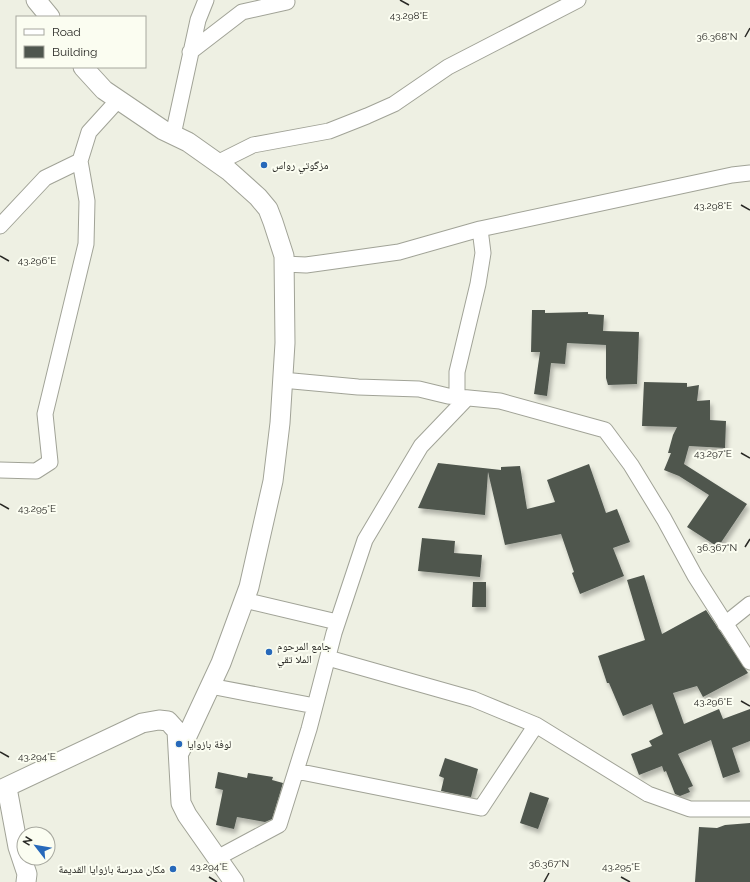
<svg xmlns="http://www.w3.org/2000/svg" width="750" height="882" font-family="Raleway,'Noto Naskh Arabic',sans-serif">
<defs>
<filter id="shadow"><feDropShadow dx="2.5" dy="4.5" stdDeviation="2" flood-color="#0004"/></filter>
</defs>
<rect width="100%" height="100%" fill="#eef0e3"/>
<path fill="#4f564e" filter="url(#shadow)" d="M532,310h13v3l43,-1v2l16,1 -1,16 36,1 -2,52 -29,1 -2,-7v-33l-39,-2 -2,21 -14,-1 -4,33 -13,-2 6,-42h-9z
M644,382l43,1v4l12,-2 -2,16 13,-1v20l16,1 -1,27 -36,-2 -5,18 63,40 -29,43 -31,-20 22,-32 -30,-19 -15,-6 7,-17h-3l5,-18 4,-8 -35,-1z
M438,463l63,7v-3l19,-1 7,43 28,-7 -8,-22 42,-16 17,49 11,-4 13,33 -17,6 11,28 -44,18 -8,-21 2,-1 -13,-38 -56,11 -17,-73 -3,43 -67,-7z
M422,538l33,3 -1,12 28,2 -2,22 -62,-6z
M644,575l18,59 44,-24 42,63 -45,24 -6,-11 -24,7 11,31 35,-15 4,10 27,-10v32l-18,7 8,24 -17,6 -12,-38 -33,14 15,32 -5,2 2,4 -10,4 -5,-2 -9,-23 -2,1 -2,-6 -23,9 -8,-21 21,-8 -3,-5 14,-7 -11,-30 -29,12 -14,-33h-2l-9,-27 47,-16 -18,-60z
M473,582h13v25h-14z
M445,758l33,11 -7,28 -30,-6 3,-13 -5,-2z
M218,772l29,6 1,-5 25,4 -1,3 11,3 -11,36 -7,3 -28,-5 -3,12 -18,-4 7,-35 -8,-2z
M530,792l19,6 -11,31 -18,-6z
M750,823v59h-55l4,-55 18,1 8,-3z"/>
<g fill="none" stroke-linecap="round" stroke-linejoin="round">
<g stroke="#a1a397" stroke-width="17">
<path id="minor" d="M190,52l52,-40 45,-10
M173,135l25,-115 8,-20
M217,163l36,-18 76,-14 38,-15 27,-12 54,-37 130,-67
M0,226l45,-48 35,-17
M284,264l22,1 93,-13 81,-23 252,-54 18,-2
M282,380l76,7 61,2 29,7 52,5 105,29 26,35 33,54 31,57 55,86
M457,397v-25l21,-88 5,-31 -3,-24
M0,470l36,1 14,-9 -5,-48 41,-170 1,-43 -7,-40 9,-29 30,-33
M244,600l93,22
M725,624l25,-20
M328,658l145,41 63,26 112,69 42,15h60
M210,686l105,20
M296,771l185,37 55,-83
M217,858l62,-33 30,-96 25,-96 31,-93 56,-94 46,-48"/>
</g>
<g stroke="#a1a397" stroke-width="21">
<path id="tertiary" d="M36,0l14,17
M83,67l21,23 59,40 25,12 41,29 29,26 10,12 5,13 11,34 1,87 -5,80 -7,58 -24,106 -28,76 -41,88
M7,788l11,59 9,27 -1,8
M0,790l142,-67 17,-3 9,1 9,10 4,72 6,12 47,67"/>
</g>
<use href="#minor" stroke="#fff" stroke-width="15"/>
<use href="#tertiary" stroke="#fff" stroke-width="19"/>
</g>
<path fill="none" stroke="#282824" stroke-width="1.5" d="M400,0l9,5M745,37l5,-9M741,205l9,5M0,256l9,5M741,453l9,5M0,504l9,5M745,547l5,-8M741,701l9,5M0,752l9,5M209,877l8,5M621,877l9,5M544,882l5,-9"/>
<g fill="#2769ba" stroke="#fbfdf1" stroke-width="1.5">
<circle cx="264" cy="165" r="4"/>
<circle cx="269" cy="652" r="4"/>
<circle cx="179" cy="744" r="4"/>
<circle cx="173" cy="869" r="4"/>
</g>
<g text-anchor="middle" stroke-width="4" stroke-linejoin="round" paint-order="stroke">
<g font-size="11" fill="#282824" stroke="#fbfdf1" text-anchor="start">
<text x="272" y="169">مزگوتي رواس</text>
<text x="277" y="650">جامع المرحوم<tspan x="277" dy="13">الملا تقي</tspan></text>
<text x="187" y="748">لوفة بازوايا</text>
<text x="165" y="873" text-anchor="end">مكان مدرسة بازوايا القديمة</text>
</g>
</g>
<g font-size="10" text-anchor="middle" fill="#282824" stroke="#fbfdf1" stroke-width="4" stroke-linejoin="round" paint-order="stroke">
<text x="409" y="19">43.298°E</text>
<text x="717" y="40">36.368°N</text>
<text x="713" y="209">43.298°E</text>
<text x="37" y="264">43.296°E</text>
<text x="713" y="457">43.297°E</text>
<text x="37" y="512">43.295°E</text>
<text x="717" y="551">36.367°N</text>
<text x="713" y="705">43.296°E</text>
<text x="37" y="760">43.294°E</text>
<text x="549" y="867">36.367°N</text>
<text x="209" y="870">43.294°E</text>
<text x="621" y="870">43.295°E</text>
</g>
<rect x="16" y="16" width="130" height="52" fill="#fbfdf1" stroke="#a7a89f"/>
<rect x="24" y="29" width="20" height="6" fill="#ffffff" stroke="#a7a89f"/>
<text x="52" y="36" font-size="12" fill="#282824">Road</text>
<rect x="24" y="46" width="20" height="12" fill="#4f564e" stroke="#a7a89f"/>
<text x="52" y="56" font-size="12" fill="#282824">Building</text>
<g transform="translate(36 846) rotate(301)"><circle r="19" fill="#fbfdf1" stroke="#a7a89f"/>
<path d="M0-3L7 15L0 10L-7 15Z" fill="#2769ba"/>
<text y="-6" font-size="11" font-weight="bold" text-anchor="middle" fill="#282824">N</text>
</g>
</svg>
